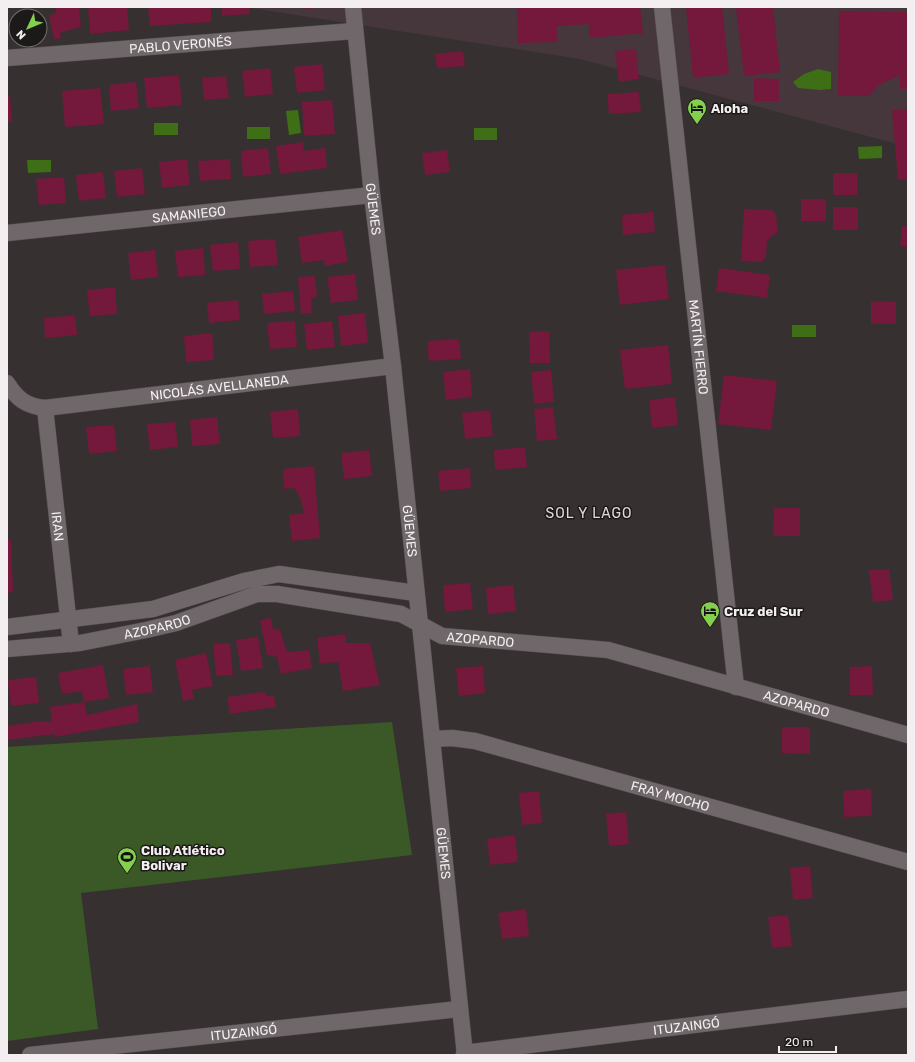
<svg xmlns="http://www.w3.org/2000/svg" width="915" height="1062" font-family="Rubik,sans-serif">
<rect width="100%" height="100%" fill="#373031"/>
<path fill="#45373b" d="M245,7h663v140l-328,-88z"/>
<path fill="#3a5926" d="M392,722l20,133 -331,38 17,136 -91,12v-294z"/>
<path fill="#3e6e15" d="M818,69l13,3v17l-11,1 -22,-2 -5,-6 11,-8z
M298,110l3,23 -12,2 -3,-24z
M154,123h24v12h-24z
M247,127h23v12h-23z
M474,128h23v12h-23z
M882,146v12l-23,1 -1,-12z
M27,160h24v12l-23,1z
M792,325h24v12h-24z"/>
<path fill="#74183c" d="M56,7h23l2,20 -20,5 -1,7h-6l-5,-23 7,-4z
M88,7h39l2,23 -39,4z
M148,7h63v15l-61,4z
M222,7h27l1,7 -28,2z
M301,7h13v2l-13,-1z
M517,7h123l3,26 -53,5 -1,-14 -32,2v16l-39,1z
M686,7h36l7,67 -36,4z
M736,7h37l7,65 -36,4z
M839,11l69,1v77h-8v-14l-21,10 -10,11h-31z
M636,49l3,30 -20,3 -4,-31z
M463,51l2,15 -28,2 -2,-14z
M322,64l3,26 -28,3 -3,-26z
M270,68l3,26 -28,3 -3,-26z
M179,75l3,30 -35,3 -3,-30z
M226,76l3,22 -25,2 -2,-22z
M754,78l25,1v22h-25z
M136,82l3,26 -28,3 -2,-26z
M100,88l4,36 -39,3 -3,-36z
M639,92l2,20 -32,2 -2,-20z
M10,95l2,27h-5v-26z
M332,100l3,34 -31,2 -2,-34z
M908,109v70l-10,1 -6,-70z
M303,142l1,9 21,-3 2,20 -47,6 -4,-28z
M268,148l3,26 -28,3 -2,-26z
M447,150l3,22 -25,3 -3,-22z
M187,159l3,26 -28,3 -3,-26z
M230,159l1,20 -31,2 -2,-20z
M142,168l3,26 -28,3 -3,-26z
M103,172l3,26 -27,3 -3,-26z
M833,173h24v22h-24z
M64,177l2,26 -27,2 -3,-26z
M801,199h25v22h-25z
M833,207h25v23h-25z
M744,209l28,1 4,5 2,17 -11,8 -1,17 -5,5 -20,-1z
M653,212l2,20 -32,3 -1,-20z
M902,226l6,1v20l-8,-1z
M342,230l6,32 -23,4 -1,-6 -22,3 -4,-26z
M275,239l3,26 -28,2 -2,-26z
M238,242l2,27 -27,2 -3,-26z
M203,248l2,27 -27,2 -3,-26z
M155,250l3,27 -27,3 -3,-27z
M665,265l4,34 -49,6 -4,-35z
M719,268l51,7 -3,23 -51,-7z
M355,274l3,26 -27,3 -4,-26z
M315,276l2,20 -6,3 1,14 -11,1 -3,-37z
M115,287l2,27 -27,2 -3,-26z
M293,291l2,20 -31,3 -2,-20z
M238,300l2,20 -31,3 -2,-20z
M871,301l25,1v22h-25z
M365,313l3,30 -27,3 -3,-30z
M75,315l2,20 -32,3 -1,-20z
M295,321l2,26 -27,2 -3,-26z
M332,321l3,26 -28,3 -3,-26z
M549,331l1,32h-20l-1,-31z
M212,333l2,27 -28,2 -2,-26z
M459,339l2,20 -32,2 -2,-20z
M668,345l4,39 -47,5 -5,-39z
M470,369l2,28 -26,3 -3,-28z
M551,370l3,32 -20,2 -3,-32z
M724,375l53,6 -6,49 -53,-6z
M675,397l3,28 -26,3 -3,-28z
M553,407l4,32 -20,2 -3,-32z
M298,409l2,27 -27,2 -3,-26z
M490,410l3,26 -28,3 -3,-26z
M217,417l3,27 -28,2 -2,-26z
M175,422l3,25 -28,3 -3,-26z
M114,425l3,26 -28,3 -3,-27z
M525,447l2,20 -32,3 -1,-20z
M369,450l3,26 -28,3 -3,-26z
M314,466l6,72 -28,3 -3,-26 15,-2 -4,-16 -6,-9 -10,1 -1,-20z
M470,468l1,20 -31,3 -2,-20z
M774,508h26v28h-27z
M7,540h4l2,52 -6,1z
M889,569l4,31 -20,2 -4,-32z
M470,583l3,26 -28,3 -2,-27z
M513,585l3,26 -28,3 -2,-26z
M271,618l2,11 7,1 7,22 22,-2 3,18 -31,6 -4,-17 -10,-2 -7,-35z
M345,634l1,9h24l10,42 -37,6 -5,-29 -18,2 -3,-26z
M258,637l5,31 -22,3 -5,-31z
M230,643l3,32 -17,1 -3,-32z
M206,653l7,33 -21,4 2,9 -11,2 -8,-41z
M103,665l6,33 -25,4 -2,-11 -20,3 -4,-21z
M150,666l3,26 -27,3 -3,-26z
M483,666l2,27 -26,3 -3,-28z
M872,666l1,29h-23v-28z
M36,677l3,26 -28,3 -3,-26z
M264,692l3,4h7l2,11 -46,7 -3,-17z
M84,702l3,13 50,-11 2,18 -85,15 1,-3 -48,6v-14l34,-5 11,1 -2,-15z
M782,727h28v27l-28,-1z
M871,789l1,27 -28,1 -1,-26z
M539,791l3,32 -20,2 -3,-32z
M626,812l3,32 -20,2 -3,-32z
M515,835l3,27 -28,3 -3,-26z
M810,866l3,32 -20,2 -3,-32z
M526,909l3,27 -27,3 -4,-26z
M788,915l4,31 -20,2 -4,-31z"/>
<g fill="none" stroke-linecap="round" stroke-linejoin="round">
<g stroke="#555051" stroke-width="17">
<g id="street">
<path id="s1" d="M353,7l19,188 21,171 72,689"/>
<path id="s2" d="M662,7l74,680"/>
<path id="s3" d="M7,58l347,-27"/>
<path id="s4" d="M7,233l365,-38"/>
<path id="s5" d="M7,383c10,16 19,23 38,25l348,-42"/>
<path id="s6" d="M45,408l26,236"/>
<path d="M7,627l146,-18 91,-28 35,-7 137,19"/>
<path id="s7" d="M7,649l73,-6 66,-13 30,-7 81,-29h20l124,20 41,22 166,14 300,85"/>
<path id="s8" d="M432,739l20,-1 23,3 433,121"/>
<path id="s9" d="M464,1053l444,-54"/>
<path id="s10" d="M30,1055l429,-46"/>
</g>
</g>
<use href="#street" stroke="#6f6769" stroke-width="16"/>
</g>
<defs>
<g id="hotel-pin" transform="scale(1)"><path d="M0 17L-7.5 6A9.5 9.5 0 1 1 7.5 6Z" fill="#84cf4d" stroke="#1c1919"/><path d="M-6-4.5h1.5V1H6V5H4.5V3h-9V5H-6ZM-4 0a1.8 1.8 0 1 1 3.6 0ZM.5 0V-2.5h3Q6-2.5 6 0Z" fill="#111"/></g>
<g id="stadium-pin" transform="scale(1)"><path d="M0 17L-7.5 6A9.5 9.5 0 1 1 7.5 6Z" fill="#84cf4d" stroke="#1c1919"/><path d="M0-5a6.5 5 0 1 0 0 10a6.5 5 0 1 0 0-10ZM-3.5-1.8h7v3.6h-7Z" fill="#111"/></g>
</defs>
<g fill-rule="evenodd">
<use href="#hotel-pin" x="697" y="108"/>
<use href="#hotel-pin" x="710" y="611"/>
<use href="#stadium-pin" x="127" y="857"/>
</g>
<g text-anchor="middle" stroke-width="3" stroke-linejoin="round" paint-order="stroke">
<g font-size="13" fill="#f3eeef" stroke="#1c1919">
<text dy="5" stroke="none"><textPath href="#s3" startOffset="174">PABLO VERONÉS</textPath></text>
<text dy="5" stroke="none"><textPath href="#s1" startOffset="203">GÜEMES</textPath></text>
<text dy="5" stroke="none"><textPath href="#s4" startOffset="183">SAMANIEGO</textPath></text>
<text dy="5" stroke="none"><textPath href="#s2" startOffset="342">MARTÍN FIERRO</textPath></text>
<text dy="5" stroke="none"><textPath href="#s5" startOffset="223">NICOLÁS AVELLANEDA</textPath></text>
<text dy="5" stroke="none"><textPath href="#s6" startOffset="119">IRAN</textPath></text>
<text dy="5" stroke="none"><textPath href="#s1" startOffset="527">GÜEMES</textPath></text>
<text dy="5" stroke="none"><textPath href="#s7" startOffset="152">AZOPARDO</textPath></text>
<text dy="5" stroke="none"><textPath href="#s7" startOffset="488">AZOPARDO</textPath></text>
<text dy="5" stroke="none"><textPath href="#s7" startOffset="812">AZOPARDO</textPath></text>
<text dy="5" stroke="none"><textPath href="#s8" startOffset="246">FRAY MOCHO</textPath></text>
<text dy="5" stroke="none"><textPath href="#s1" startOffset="851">GÜEMES</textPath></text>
<text dy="5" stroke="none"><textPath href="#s9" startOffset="224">ITUZAINGÓ</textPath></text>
<text dy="5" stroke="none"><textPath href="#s10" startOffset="215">ITUZAINGÓ</textPath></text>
</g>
<g font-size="13" font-weight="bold" fill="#f3eeef" stroke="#1c1919" text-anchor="start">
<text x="711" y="113">Aloha</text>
<text x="724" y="616">Cruz del Sur</text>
<text x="141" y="855">Club Atlético<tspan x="141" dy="15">Bolivar</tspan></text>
</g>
<g font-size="14" letter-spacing="1" fill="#e2d9db" stroke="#1c1919">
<text x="589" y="518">SOL Y LAGO</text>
</g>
</g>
<rect width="915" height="1062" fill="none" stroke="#f3eeef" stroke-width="16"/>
<g transform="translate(28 28) rotate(226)"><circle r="19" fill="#1c1919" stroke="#726e6f"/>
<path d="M0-3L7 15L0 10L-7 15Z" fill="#84cf4d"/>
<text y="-6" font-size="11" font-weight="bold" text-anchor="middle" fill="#f3eeef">N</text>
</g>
<path d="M779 1046v6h57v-6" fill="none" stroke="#f3eeef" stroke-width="2"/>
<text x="785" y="1046" font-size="12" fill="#f3eeef" stroke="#1c1919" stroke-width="3" paint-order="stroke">20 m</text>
</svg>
